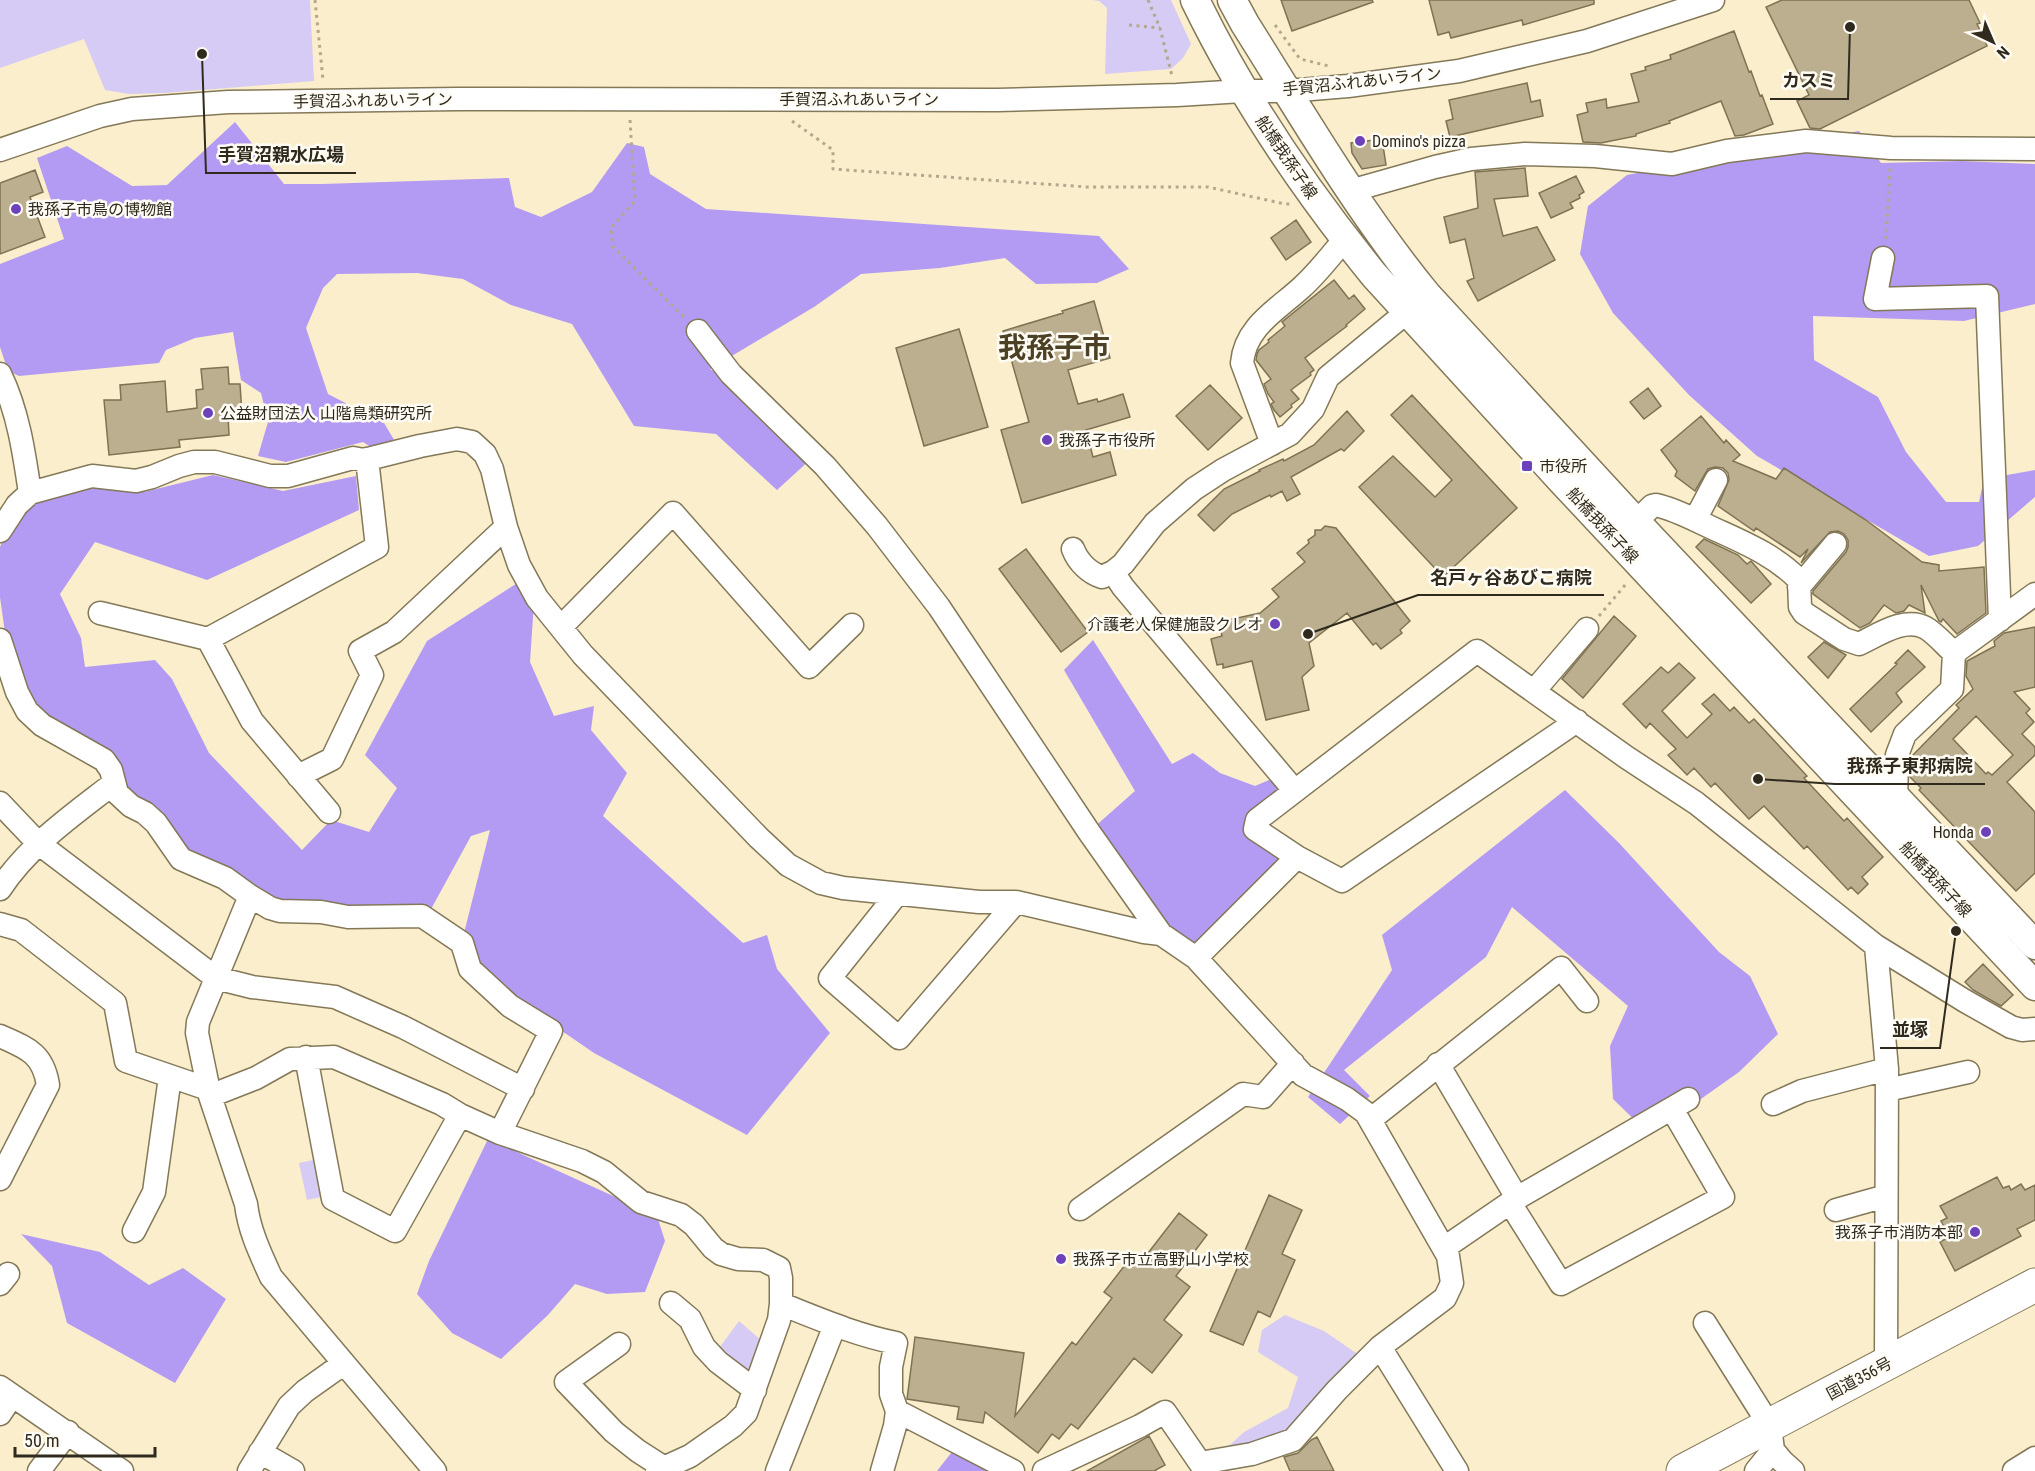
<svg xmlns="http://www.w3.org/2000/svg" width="2035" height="1471" font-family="'Roboto Condensed','Noto Sans JP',sans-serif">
<rect width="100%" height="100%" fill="#fbeecc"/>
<path fill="#d5cbf5" d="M0,0h310l4,81 -150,12 -35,1 -24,-4 -21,-51 -84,29z
M1092,0h79l20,44 -8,14 -12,11 -66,5 2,-66 -8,-7z
M318,1159l8,37 -19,4 -8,-37z
M1285,1315l39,16 35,24 -66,79 -73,20 24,-22 44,-24 10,-31 -40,-25 4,-22z
M739,1321l23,20 -13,35 -32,-25z"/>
<path fill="#b39bf3" d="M235,122l49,62h38l187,-6 6,29 26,10 51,-25 35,-49 17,4 6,27 56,35 393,27 30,33 -32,14 -61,1 -31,-26 -65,10 -79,6 -47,33 -104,62 61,37 52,42 -46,42 -61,-56 -82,-8 -62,-102 -61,-19 -48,-26 -46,-6 -80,1 -14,14 -17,40 22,66 56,29 12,20 -22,6 -11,-7 -77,20 -28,-6 10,-34 -7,-29 -20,-13 -8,-48 -38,6 -29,12 -7,13 -140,13 -11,-5 -8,-24v-83l64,-25 -27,-81 30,-12 65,40 35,-1z
M1859,131l22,32 81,-2 73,3v140l-71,17 -151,-5 1,44 64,37 28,55 40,50h33l5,-23 51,-9v27l-57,49 -49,10 -172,-100 -68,-61 -76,-82 -33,-59 8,-48 39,-31z
M213,475l70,16 73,-15 3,34 -152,70 -112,-38 -35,52 21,44 4,29 70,-7 17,19 37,74 93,97 29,-30 38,12 28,-44 -32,-33 62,-114 92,-59 15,20 -4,60 24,54 40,-10 -3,24 36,43 -24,43 140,127 24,-8 10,34 53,64 -83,102 -153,-82 -67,-46 -47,-40 -16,-34 26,-103 -19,6 -41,75 -156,-7 -96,-59 -147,-138 -26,-74 -5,-36v-50l2,-5 33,-42 62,-16 47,8z
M1093,640l79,124 21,-11 27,20 35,13 14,-6 10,4 -1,8 -30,27 39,37 -89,92 -32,-19 -74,-100 43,-38 -71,-121z
M1565,790l54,53 100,109 31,24 28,58 -39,38 -89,63 -37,-36 -3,-53 18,-40 -116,-99 -26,50 -142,113 26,26 -30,28 -32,-27 84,-127 -10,-35z
M488,1139l169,77 8,25 -20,51 -38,2 -32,-10 -27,31 -47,44 -49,-26 -35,-39 12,-33z
M21,1234l79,18 49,33 34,-17 43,31 -51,84 -108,-60 -15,-57z
M955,1448l44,23h-62z"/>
<path fill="#bcaf8f" stroke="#7d7253" stroke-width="1.5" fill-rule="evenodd" d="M1281,0h91l1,2 -81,29z
M1429,0h165v4l-71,21 -1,-5 -71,18 -2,-6 -11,3z
M1782,0h187l11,23 -3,1 10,22 -167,83 -10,-1 -13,-27 12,-6 -43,-88z
M1734,31l15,41 2,-1 9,25 2,-1 11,29 -29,11 -9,1 -14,-35 -52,20 1,2 -34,11v2l-35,7 -18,-1 -6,-27 11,-3 -2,-9 20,-4 1,9 32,-6 -8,-28 15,-4 -1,-3 26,-8 -1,-4z
M1527,83l4,19 9,-2 3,16 -93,21 -4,-16 7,-2 -4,-19z
M1382,139l4,26 -24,4 -10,-16 -1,-10z
M1525,168l3,28 -34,3 9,37 34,-9 18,33 -77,41 -11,-20 7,-3 -9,-39 -15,4 -6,-26 34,-9 -3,-36z
M35,170l8,22 -13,5 15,40 -45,17v-71z
M1576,176l8,16 -5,3 1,3 -10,5 3,5 -22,10 -12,-25z
M1296,220l15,22 -25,18 -15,-22z
M1334,280l15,19 5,-4 11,14 -19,16 1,1 -42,32 9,12 -4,3 1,2 -20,15 8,9 -8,6 1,2 -12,10 -6,-7 -3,-6 3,-2 -6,-8 -4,-10 7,-5 -15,-19 1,-6 2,-4 10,-8 -1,-2 17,-14 -3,-4z
M1094,301l16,57 -42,12 10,34 19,-5 1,3 25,-8 7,23 -44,13 7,27 17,-5 6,23 -94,28 -21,-73 28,-8 -26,-91 60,-18 -1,-2z
M959,329l29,98 -64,19 -28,-98z
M228,367l1,17h11l2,31h-14l1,20 -50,5 1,7 -71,8 -5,-55h17l-1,-15 45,-4 2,31 30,-4 -1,-18 7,-1 -2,-20z
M1210,385l32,33 -34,32 -32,-34z
M1648,388l13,18 -17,13 -14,-17z
M1412,395l105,113 -74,69 -84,-90 34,-31 42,41 17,-17 -61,-65z
M1347,411l17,20 -20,20 -3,-2 -50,28 9,17 -13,7 -5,-10 -11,6 -1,-2 -38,19 -18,17 -16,-16 26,-26 36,-18 -1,-1 24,-11 1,2 30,-16z
M1701,416l23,27 2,-3 14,15 -7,6 43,18 8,-11 82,52 56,42 17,3v6l45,-4 2,46 -29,21 -14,-15 -2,3 -2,-1 -18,-36 4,28 -16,-8 -5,6 -8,2 -12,-8 -14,18 -10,5 -47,-34v-3l33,-39 2,-5v-7l-4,-6 -6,-3 -8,1 -29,31 7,-14 -8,8 -44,-29 -2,3 -36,-25 11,-26 -1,-7 -5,-5 -8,-1 -7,2 -13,22 -20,-15 2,-5 -16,-21z
M1325,526l11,2 74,93 -10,9 2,3 -21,16 -5,-6 -3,2 -26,-32 -38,30 5,23 -12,11 7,33 -43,10 -14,-59 -29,7v-4l-6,1 -6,-26 11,-3 -3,-14 41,-9 19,-16 -7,-8 33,-27 -8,-9 12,-10 -1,-3 7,-5v-5h6z
M1704,539l34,16 9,9 4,-3 20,23 -20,19 -55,-56z
M1026,549l62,83 -27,20 -62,-83z
M1614,616l22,20 -53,62 -21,-19z
M2035,627v60l-21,5 16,17 -4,4 8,9 -12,12 13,13v8l-28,27 28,30v61l-19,18 -97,-101 2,-2 -11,-11v-8l3,-3 -3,-3v-5l49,-50 -3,-3 17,-16 -7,-13 1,-15 28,-15 -1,-5 10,-8zM1976,716l37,39 -21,20 -4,-3 -2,2 -33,-35z
M1824,642l22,13 -18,23 -20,-21z
M1908,650l17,17 -29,26 6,9 -31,30 -21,-23 47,-45 -2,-1z
M1679,663l16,15 -33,33 25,27 25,-24 -10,-10 12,-10 16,17 4,-4 15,16 5,-4 53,57 -3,2 40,43 3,-3 36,39 -21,20 6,7 -10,10 -7,-7 -3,3 -41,-44 -3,3 -40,-43 -15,13 -34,-36 -4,4 -17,-19 -7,7 -19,-20 8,-6 -26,-26 -4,5 -23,-24 38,-37 7,6z
M1983,964l30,31 -12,11 -28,-16 -8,-8z
M1997,1177l6,11 6,-2 2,4 10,-6 4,6 10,-5v35l-18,9 4,7 -66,35 -15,-29 9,-5 -8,-16 6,-3 -7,-12z
M1269,1195l33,15 -20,44 13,6 -25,57 -12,-6 -15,34 -33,-14z
M1179,1213l28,22 -31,41 14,11 -26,33 18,15 -30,38 -18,-15 -56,71 -7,-5 -12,15 -7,-5 -14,19 -53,-41 -2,11 -26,-4 2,-12 -52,-8 8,-62 109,16 -9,63 57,-74 4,3 36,-47 -8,-6 25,-32 9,6z
M1149,1436l16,29 -11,6h-67z
M1317,1437l17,34h-44l-6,-14 14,-4 13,-13z"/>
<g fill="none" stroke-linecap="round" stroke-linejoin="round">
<g stroke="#837858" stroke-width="25">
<path id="minor" d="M0,150l100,-34 32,-7 96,-7 230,-3 539,1 180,-5 66,-4h44l61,-5 111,-15 128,-30 126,-41
M1350,191l85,-24 36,-8 54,-5 70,2 77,8 55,-13 79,-10 85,7 144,1
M1883,258l-8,41 112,-3 13,324
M698,331l33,43 94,92 52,60 62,81 150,225 72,102
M0,374c18,37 24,78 30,119l-13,12 -17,26
M1272,444l-30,-81c3,-36 35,-53 59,-75 16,-14 30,-33 44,-49
M30,493l62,-17 44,5 16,-4 27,-11 15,-4h21l55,14h18l65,-18 11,2 56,-14 37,-7 15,3 13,12 7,15 14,58 13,38 18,33 46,57 176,183 29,27 33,18 22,5 136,14h37l128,30 17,2 35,24 101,-101 -42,-28 2,-9 220,-169 149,106 70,46 180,143 89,55 46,26 11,3 13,-1
M1695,520l21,-40
M1625,532l27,-26 4,-1c18,4 35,13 52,21 32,15 66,28 91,54l1,27 4,6 40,26 15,5c19,-9 46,-28 67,-16 10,6 19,17 28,25l81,-59
M1073,549c5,13 16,24 29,28l11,-5 10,-8 32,-41 39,-34 29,-19 67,-36 23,-25 15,-32 91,-75
M1113,572l10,15 171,203
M1799,587l36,-43
M100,613l108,26
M561,627l112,-114 136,154 43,-42
M0,640l17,52 10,19 15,14 62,35 7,10 6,23 14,13 14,7 11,10 25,36 44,19 25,18 -52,126 -1,11 13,63 36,108c3,26 14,49 25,73l164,194
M1534,691l53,-62
M298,776l34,-17 40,-84 -12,-24 34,-19 112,-105
M0,803l38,40 178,135 36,9 83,10 68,30 120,62
M1896,807l1,-52 8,-21 47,-45 2,-36
M329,812l-77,-91 -44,-82 169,-92 -10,-88
M1297,857l45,24 235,-160
M0,889c29,-44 73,-74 114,-106
M897,894l-67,84 69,60 117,-136
M250,896l20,12 10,3 41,1 27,5 74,-1 40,27 8,26 40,37 41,25 -51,102
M0,924l21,6 94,73 11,58 82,28
M1876,946l11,123 -1,295
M0,1036c27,12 43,17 48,49l-48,94
M306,1057l27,142 62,32 65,-116
M1438,1064l79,134
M1887,1090l81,-18
M210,1096l46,-18 34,-19 44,-2 108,47 18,11 40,18 82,28 22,11 37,30 40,13 13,10 19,23 8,6 17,5 25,1 16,8 2,10v26c38,15 75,31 115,39l-5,24v27l6,17 -2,15 -13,45
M1773,1104l29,-13 85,-22
M1370,1120l191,-152 26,33
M1510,1203l51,81 162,-87 -51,-88
M1080,1209l163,-115 20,3 30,-34
M1836,1210l50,-14
M134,1231l20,-39 16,-115
M1444,1248l73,-50 171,-99
M0,1284l8,-10
M671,1303l19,16 14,28 14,15 37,28
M1705,1323l65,103 3,24
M619,1344l-53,38 48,50 24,19 25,16
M1380,1347l77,124
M0,1387l122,84
M897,1411l116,60
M0,1414l12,-18
M260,1452l33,19
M39,1471l29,-39
M249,1471l40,-65 16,-15 38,-27
M657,1471l33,-15 43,-30 13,-13 33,-93 2,-16
M777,1471l58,-146
M1044,1471l96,-45 25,-14 35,51 52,-9 41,-14 44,-50 43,-43 65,-49 7,-15 -4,-27 -82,-143 -19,-14 -44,-24 -107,-117
M1756,1471l17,-21 9,11 11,10
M2014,1471l21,-13"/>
</g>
<g stroke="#837858" stroke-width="31">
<path id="major" d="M1195,0c48,99 110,190 179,275l188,206 473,505
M1232,0l13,24c58,92 113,187 182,271l209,227 399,423"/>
</g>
<g stroke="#837858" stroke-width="35">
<path id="highway" d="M1683,1471l352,-186"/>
</g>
<path stroke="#b2a88d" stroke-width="3" stroke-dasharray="3 4.5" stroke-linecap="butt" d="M315,0l8,80
M1148,0l12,28 12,48
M1129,25l31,3
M1275,25l25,34 29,7
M630,120l5,81 -24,27 2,19 71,70
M792,121l41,29v19l254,18h121l77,17h7
M1886,239l4,-71
M1599,616l27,-32"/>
<use href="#minor" stroke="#fff" stroke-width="22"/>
<use href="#major" stroke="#fff" stroke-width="28"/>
<use href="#highway" stroke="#fff" stroke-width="33"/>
</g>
<g fill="#6d41b9" stroke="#fffcf5" stroke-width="2">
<circle cx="1360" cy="141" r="6"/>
<circle cx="16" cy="209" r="6"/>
<circle cx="208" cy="413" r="6"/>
<circle cx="1047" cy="440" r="6"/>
<rect x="1521" y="460" width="12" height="12" rx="3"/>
<circle cx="1275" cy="624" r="6"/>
<circle cx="1986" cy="832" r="6"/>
<circle cx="1975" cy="1232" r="6"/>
<circle cx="1061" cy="1259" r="6"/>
</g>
<g text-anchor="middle" stroke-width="5" stroke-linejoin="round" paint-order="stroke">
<g font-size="16" fill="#2f2a1d" stroke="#fffcf5">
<text transform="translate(1362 81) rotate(-6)" y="6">手賀沼ふれあいライン</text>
<text x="859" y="105">手賀沼ふれあいライン</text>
<text transform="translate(373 100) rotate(-1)" y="6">手賀沼ふれあいライン</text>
<text transform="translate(1287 157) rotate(56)" y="6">船橋我孫子線</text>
<text transform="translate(1603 525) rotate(47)" y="6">船橋我孫子線</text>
<text transform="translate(1936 879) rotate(47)" y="6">船橋我孫子線</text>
<text transform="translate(1859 1378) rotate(-28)" y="6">国道356号</text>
</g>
<g font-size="16" fill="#2f2a1d" stroke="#fffcf5" text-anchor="start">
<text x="1372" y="147">Domino's pizza</text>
<text x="28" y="215">我孫子市鳥の博物館</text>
<text x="220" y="419">公益財団法人 山階鳥類研究所</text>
<text x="1059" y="446">我孫子市役所</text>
<text x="1539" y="472">市役所</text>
<text x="1263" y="630" text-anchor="end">介護老人保健施設クレオ</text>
<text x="1974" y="838" text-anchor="end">Honda</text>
<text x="1963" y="1238" text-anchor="end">我孫子市消防本部</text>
<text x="1073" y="1265">我孫子市立高野山小学校</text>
</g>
<g font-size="28" font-weight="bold" fill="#4c4124" stroke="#fffcf5">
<text x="1054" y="357">我孫子市</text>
</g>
</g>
<path fill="none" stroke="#2f2a1d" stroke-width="2" d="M1850 27L1848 99H1770M202 54L206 173H356M1308 634L1418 595H1604M1758 779L1835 784H1985M1956 931L1940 1048H1880"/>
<g fill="#2f2a1d" stroke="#fffcf5" stroke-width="2">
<circle cx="1850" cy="27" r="6"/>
<circle cx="202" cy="54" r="6"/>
<circle cx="1308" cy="634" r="6"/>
<circle cx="1758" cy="779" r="6"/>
<circle cx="1956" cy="931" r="6"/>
</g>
<g font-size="18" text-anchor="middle" font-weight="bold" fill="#2f2a1d" stroke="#fffcf5" stroke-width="5" stroke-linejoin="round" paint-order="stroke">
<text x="1809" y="87">カスミ</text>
<text x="281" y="161">手賀沼親水広場</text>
<text x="1511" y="584">名戸ヶ谷あびこ病院</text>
<text x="1910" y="772">我孫子東邦病院</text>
<text x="1910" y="1036">並塚</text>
</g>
<g transform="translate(1993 42) rotate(136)" stroke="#fffcf5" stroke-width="4.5" paint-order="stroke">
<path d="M0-4.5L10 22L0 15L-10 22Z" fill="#2f2a1d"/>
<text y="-9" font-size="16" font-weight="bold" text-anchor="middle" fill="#2f2a1d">N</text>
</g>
<path d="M15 1447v9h140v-9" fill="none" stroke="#2f2a1d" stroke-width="3"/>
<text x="24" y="1447" font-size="18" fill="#2f2a1d" stroke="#fffcf5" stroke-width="4.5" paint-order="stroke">50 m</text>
</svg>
